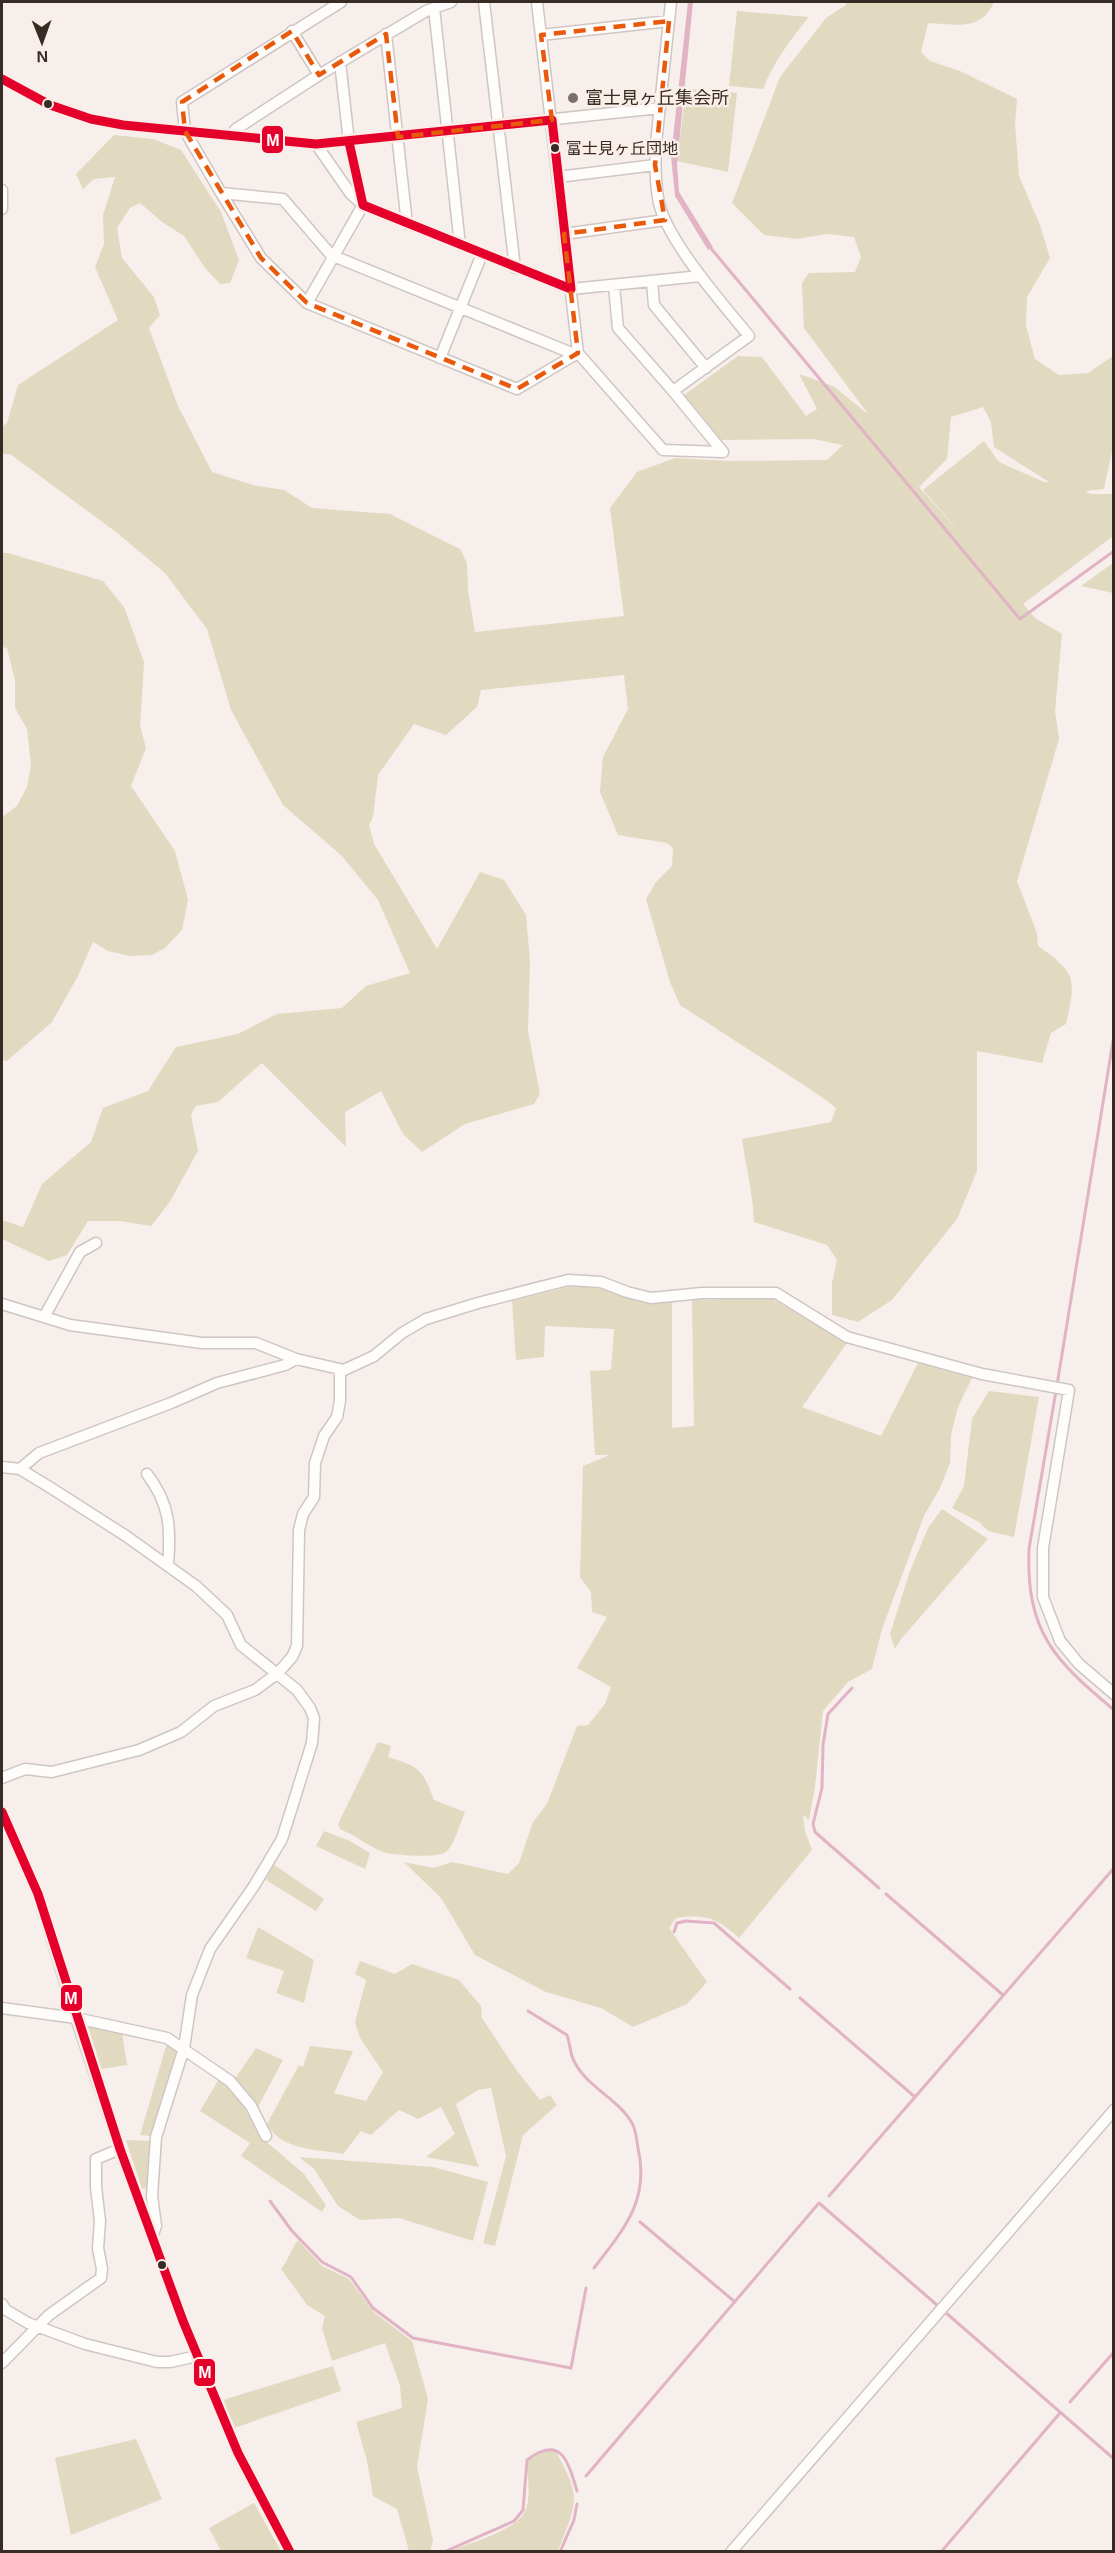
<svg xmlns="http://www.w3.org/2000/svg" width="1115" height="2553" font-family="Helvetica,'Noto Sans JP',sans-serif">
<rect width="100%" height="100%" fill="#f7efec"/>
<path fill="#e1dac0" fill-rule="evenodd" d="M846,2h148c-13,30 -38,22 -66,21l-7,29 9,9 30,10 57,28 -2,25 4,52 21,49 10,33 -23,39 -1,29 9,33 24,16 29,-2 25,-17v91l-9,42 -18,2 4,3h23v42l-90,68 12,14 27,16 -7,77 4,28 -42,142 20,52 1,13c39,27 38,33 28,78l-15,9 -9,30 -65,-12v120l-20,48 -65,81 -34,22 -26,-7v-32l5,-23 -10,-15 -73,-23c-1,-28 -8,-55 -12,-83l89,-17 5,-14 -17,-13 -139,-90 -10,-23 -24,-83 10,-17 16,-16 1,-18 -6,-5 -49,-8 -18,-43 3,-35 25,-48 -4,-34 -143,15 -4,17 -31,28 -32,-11 -36,51 -5,42 -4,8 5,19 63,105 43,-77 24,8 22,35 4,47 -2,69 12,63 -6,10 -69,20 -43,28 -19,-18 -22,-43 -36,21 1,35 -84,-84 -44,39 -22,4 -5,9 7,36 -29,52 -18,23 -31,-5h-32l-21,34 -18,6 -47,-22v-19l21,7 19,-43 49,-42 12,-34 45,-17 28,-44 62,-13 39,-20 65,-6 24,-22 44,-13 -32,-73 -37,-45 -58,-50 -52,-95 -24,-81 -42,-56 -49,-41 -106,-78h-8v-28l5,-3 11,-38 100,-65 -23,-53 9,-23 -1,-29 12,-38 -21,2 -11,10 -7,-15 38,-39 39,4 28,11 40,62 18,48 -9,23 -10,1 -15,-16 -21,-32 -22,-14 -22,-19 -10,5 -13,20 5,30 32,39 6,18 -11,13 29,78 34,66 41,13 31,5 28,18 78,6 70,35 7,14 1,27 7,42 149,-16 -14,-108 27,-36 38,-14 55,3 97,-1 16,-15 -30,-6 -93,1 -36,-45 54,-39 24,1 44,59 11,-7 -18,-35 34,12 35,28 -64,-86 -2,-45 7,-10 46,-1 6,-15 -7,-20 -26,-3 -31,5 -33,-4 -32,-32 48,-126 46,-59 20,-13zM983,407l8,15 3,25 55,35h-5l-45,-20 -15,-21 -61,49 47,54 -51,-57 28,-28 4,-42z
M737,11l72,6c-19,23 -35,44 -46,72l-34,-3z
M686,89l51,4 -9,79 -51,-11z
M2,553h6l95,28 21,26 20,55 -4,64 6,22 -15,38 44,65 13,49 -6,30 -17,18 -13,7 -22,1 -22,-5 -15,-9 -15,34 -26,46 -45,39 -5,-1v-243l15,-11 10,-19 4,-22 -4,-36 -12,-21v-27l-8,-33 -5,-1z
M1113,563v30l-32,-7z
M590,1285l61,18 21,-1v126l22,-2 -2,-126 79,-2 76,45 -45,64 79,29 37,-73 54,15 -14,29 -7,28 -1,28 -10,25 -16,28 -42,113 -10,40 -24,13 -25,29 -8,76 -6,33 -6,-5 2,16 7,19 -73,88c-23,-20 -32,-24 -63,-20l-7,10 38,54 -20,22 -54,23 -32,-19 -55,-16 -71,-37 -34,-57 -37,-36 30,6 18,-6 56,12 11,-11 14,-41 14,-18 30,-78 11,-1 17,-21 6,-17 -34,-19 30,-51 -15,-5 -1,-20 -11,-15 3,-111 27,-11h-15l-5,-84 21,-1 3,-41 -69,-3 -1,31 -28,3 -4,-59 61,-15z
M989,1391l50,6 -25,140 -26,-6 -9,-9 -27,-14 12,-22 8,-67z
M942,1509l46,30 -87,100 -6,10 -5,-15 20,-63 18,-43z
M378,1742l13,4 -3,11c31,10 34,11 46,43l31,12c-5,11 -10,31 -18,39 -7,8 -50,4 -61,2 -12,-3 -31,-18 -46,-24l-2,-5z
M324,1831l26,10 20,12 -5,16 -49,-23z
M273,1864l51,35 -8,12 -50,-31z
M258,1927l56,33 -10,43 -28,-10 8,-22 -38,-13z
M360,1961l35,13 17,-10 47,16 22,26 1,12 35,53 23,29 10,-5 7,10 -34,30 -28,111 -12,-3 23,-87 -15,-68 -13,2 -22,14 23,63 -53,-10 29,-23 -14,-27 -23,12 -19,-9 -28,25 -10,-4 -18,23c-27,-5 -63,-4 -76,-30l32,-59 4,2 7,-21 43,5 -19,42 32,8 17,-29 -23,-34 -5,-16 11,-42 -11,-6z
M87,2026l35,6 5,33 -26,4z
M167,2043l12,7 -18,49 -10,37 -11,-1z
M256,2048l27,12 -25,47 -24,-27z
M219,2079l23,25 19,33 43,37 22,31 -4,7 -81,-56 9,-13 -50,-32z
M126,2140l26,1 -4,47 -6,1z
M299,2157l134,10 55,15 -15,59 -74,-23 -39,2 -22,-14 -24,-37z
M298,2240l24,26 27,13 26,34 37,28 16,58 -11,68 16,74 -3,10h-21l-12,-42 -24,-13 -6,-35 -11,-39 46,-14 -2,-22 -15,-43 -53,18 -10,-33 3,-12 -18,-11 -26,-36c8,-9 9,-19 17,-29z
M333,2366l8,25 -107,37 -11,-28z
M136,2439l26,60 -91,36 -16,-77z
M548,2449l8,3c27,47 20,51 2,99h-109c19,-7 65,-20 75,-38 8,-13 3,-37 3,-52z
M254,2503l27,48h-60l-12,-23z"/>
<path fill="#e1b3c5" d="M688,2h5l-16,162 2,28 34,55 -5,3 -33,-54 -4,-40z"/>
<g fill="none" stroke-linecap="round" stroke-linejoin="round">
<path stroke="#e1b3c5" stroke-width="3" d="M709,246l311,373 94,-68
M1057,1385l57,-350
M1056,1391l-27,158c-3,83 25,111 85,161
M852,1688l-24,26 -5,31 -1,43 -9,36 2,8 64,56
M886,1894l117,101
M674,1932l3,-9 9,-2 28,2 76,66
M800,1998l115,99
M528,2011l39,24c3,8 3,19 7,26 13,27 46,38 59,64 3,7 4,16 5,23 12,52 -14,81 -44,120
M829,2196l285,-328
M270,2201l22,30 30,31 29,15 22,31 40,30 158,30 15,-80
M640,2222l95,80
M945,2312l169,147
M1070,2402l44,-50
M586,2476l233,-273 118,102
M444,2552l70,-31 9,-11 4,-50c34,-26 41,1 50,31
M560,2552l14,-32 3,-16
M941,2552l119,-139"/>
<g stroke="#cfc6c3" stroke-width="13">
<path id="minor" d="M341,2l-159,100 3,29 36,62 40,65 46,45 210,86 61,-36
M484,2l31,266
M537,2l41,351 85,97 60,2
M671,2l-15,141c-1,20 -1,41 3,60 9,39 64,101 90,133l-76,55 50,61
M434,8l26,237
M292,31l27,44
M386,34l21,190
M541,35l128,-14
M340,62l9,80 14,63 208,84 130,-13
M2,79l48,26 41,14 32,6 193,19 344,-36
M231,135l5,-6 83,-54 107,-64 25,-9
M558,177l97,-12
M2,190v19
M221,193l62,6 48,56 238,97 9,1
M564,234l101,-14
M652,282l2,23 52,63
M614,286l4,42 55,63
M307,303l56,-98 -13,-12 -34,-49
M440,358l42,-104
M2,1304l68,21 132,18h54l40,16 48,11 30,-14 28,-23 24,-14 52,-16 90,-23 33,2 26,10 24,6 51,-5h74l71,44 135,37 87,16 -26,158v49l17,44 19,23 35,30
M44,1317l36,-65 16,-9
M2,1467l18,2 31,19 75,48 70,50 31,29 14,30 56,45 13,18 4,10 -2,25 -30,96 -28,47 -44,63 -18,46 -8,53 -28,89 -4,59 4,30 -4,11
M20,1469l19,-16 132,-50 46,-20 68,-18 11,-6
M147,1474c23,30 24,54 21,91
M2,1778l23,-9 27,3 87,-22 42,-18 33,-26 41,-16 23,-17 14,-16 5,-11 2,-116 4,-16 11,-17 1,-34 9,-27 13,-19 3,-16v-31
M2,1812l36,82 38,124 44,131 63,172 55,132 52,99
M2,2008l74,10 91,20 63,43 21,25 15,30
M2,2304l4,6 22,13 57,21 72,18h13l27,-6
M2,2363l47,-48 52,-37 1,-9 -4,-21 2,-27 -4,-34v-28l24,-10
M731,2552l383,-442"/>
</g>
<use href="#minor" stroke="#fefdfc" stroke-width="10"/>
<g stroke="#fbeee8" stroke-width="14">
<path id="bus-1" d="M2,79l48,26 41,14 32,6 193,19 236,-24
M552,120l19,169
M349,142l14,63 208,84
M2,1812l36,82 82,255 63,172 55,132 52,99"/>
</g>
<use href="#bus-1" stroke="#e4002b" stroke-width="9"/>
</g>
<path fill="none" stroke="#e8590c" stroke-width="4.5" stroke-dasharray="12 8" stroke-linejoin="round" d="M669,21l-14,144 10,55 -101,14 14,119 -61,36 -210,-86 -46,-45 -76,-127 -3,-29 110,-71 27,44 67,-41 12,103 154,-17 -11,-85z"/>
<circle fill="#7a706b" stroke="#fbeee8" stroke-width="2" cx="573" cy="98" r="6"/>
<g fill="#372b26" stroke="#fbeee8" stroke-width="2">
<circle cx="48" cy="104" r="5"/>
<circle cx="555" cy="148" r="5"/>
<circle cx="162" cy="2265" r="5"/>
</g>
<g text-anchor="middle" stroke-width="5" stroke-linejoin="round" paint-order="stroke">
<g font-size="16" fill="#372b26" stroke="#fbeee8" text-anchor="start">
<text x="566" y="154">富士見ヶ丘団地</text>
</g>
<g font-size="18" fill="#372b26" stroke="#fbeee8" text-anchor="start">
<text x="585" y="104">富士見ヶ丘集会所</text>
</g>
</g>
<g stroke="#fbeee8" stroke-width="2">
<rect x="261" y="125" width="23" height="29" rx="6" fill="#e4002b"/>
<rect x="60" y="1984" width="23" height="28" rx="6" fill="#e4002b"/>
<rect x="193" y="2358" width="23" height="29" rx="6" fill="#e4002b"/>
</g>
<g font-size="16" text-anchor="middle" font-weight="bold" fill="#fff">
<text x="273" y="146">M</text>
<text x="71" y="2004">M</text>
<text x="205" y="2378">M</text>
</g>
<rect width="1115" height="2553" fill="none" stroke="#372b26" stroke-width="6"/>
<g transform="translate(42 42) rotate(179)" stroke="#fbeee8" stroke-width="4.5" paint-order="stroke">
<path d="M0-4.5L10 22L0 15L-10 22Z" fill="#372b26"/>
<text y="-9" font-size="16" font-weight="bold" text-anchor="middle" fill="#372b26">N</text>
</g>
</svg>
